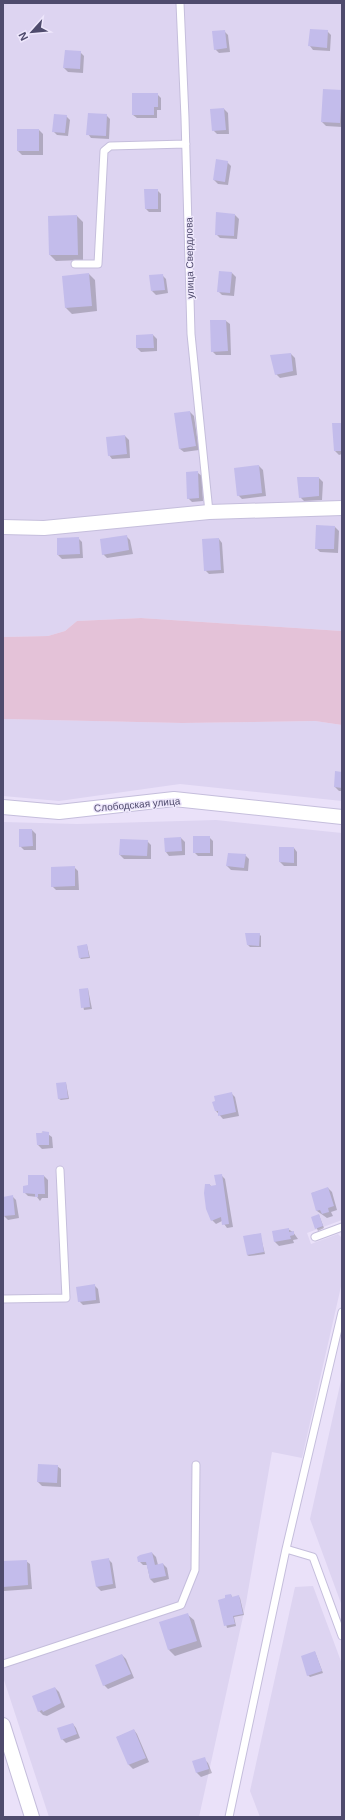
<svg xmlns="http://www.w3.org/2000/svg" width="345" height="1820" font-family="Arial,sans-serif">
<rect width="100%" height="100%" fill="#eae1f9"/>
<path fill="#ddd4f1" d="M3,3h339v628l-201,-13 -64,3 -12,10 -17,5 -45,1z
M3,719l179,4 133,-2 27,4v76l-162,-17 -121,17 -56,-5z
M216,820l126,13v387l-35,13 4,11 27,-10 4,4v44l-40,176 -30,-6 -26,151 -47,214h-150l-46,-140v-855l74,2z
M342,1376v230l-32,-87z
M313,1586l29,78v153h-82l-10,-26 45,-204z"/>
<path fill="#e4c2d8" d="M141,618l201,13v94l-27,-4 -133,2 -179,-4v-82l45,-1 17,-5 12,-10z"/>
<path fill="#0003" d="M224,31l4,4 2,17 -11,1 -4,-4z
M327,31l4,4 -1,16 -17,-1 -3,-4z
M80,52l4,4 -1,17 -15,-1 -4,-4z
M341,91l1,36 -16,-1 -4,-4z
M157,94l4,4v12h-4v8h-20l-4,-3z
M224,109l4,4 1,21h-12l-4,-4z
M106,115l4,4 -1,20 -18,-1 -3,-4z
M66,116l4,4 -2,16 -11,-1 -4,-4z
M39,130l4,4v21h-21l-4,-4z
M227,162l4,4 -3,19 -10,-1 -4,-4z
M157,190l4,4v18h-12l-3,-3z
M235,215l4,4 -2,20 -17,-1 -4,-4z
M77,216l6,6v38l-27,1 -6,-6z
M220,272l12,1 4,4 -2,19 -12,-1 -4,-4z
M89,274l6,6 2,31 -25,3 -6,-6 -3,-31z
M162,275l4,4 2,14 -12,2 -4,-4 -2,-15z
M226,321l4,3 1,31h-15l-4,-4z
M153,335l4,4v12l-16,1 -4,-4z
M291,354l4,4 2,17 -17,3 -4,-4z
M190,412l4,4 5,34 -15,2 -4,-3z
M342,424v30l-3,1 -4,-4z
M125,436l4,4 1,18 -18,1 -3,-4z
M259,466l4,4 3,26 -24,3 -4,-4z
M198,473l4,3 1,25 -11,1 -4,-4z
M319,478l4,4 -1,18 -18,1 -4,-4z
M335,527l4,4 -1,22 -18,-1 -4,-4z
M126,536l4,4 3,14 -26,4 -4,-4z
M78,538l4,4 1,16 -21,1 -4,-4z
M219,539l3,4 2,30 -15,1 -4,-4z
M342,773v18h-3l-4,-4z
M32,830l4,4v16h-12l-4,-4z
M209,837l4,4v15h-15l-4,-4z
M181,838l4,4v13l-16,1 -3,-4z
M147,841l4,4v14h-27l-4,-4z
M294,848l3,4v14h-13l-4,-4z
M245,855l4,4 -1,12 -17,-1 -4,-4z
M74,867l4,4 1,19h-23l-4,-4z
M259,934l2,2v11h-11l-2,-2z
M87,945l3,13 -9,1 -1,-1z
M88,989l4,20 -8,1 -4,-20z
M66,1083l3,16 -8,1 -2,-1z
M231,1093l4,4 4,19 -16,3 -7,-8z
M45,1132l7,5 1,11 -11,1 -4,-4 -1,-11z
M221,1175l4,4 8,48 -6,1 -5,-7 -6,3 -4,-4 -2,-35 2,2 5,-1z
M44,1176l4,4v18h-6l-2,3 -3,-4 -9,-1 -4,-4z
M328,1188l4,4 5,18 -6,2 2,4 -6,2 -10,-7 -5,-18z
M12,1196l4,4 3,18 -11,2 -4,-4 -1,-18z
M319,1215l5,13 -6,3 -6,-13z
M288,1229l5,3 5,7 -5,1 1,3 -15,3 -4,-4 -2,-10z
M260,1234l5,20 -16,2 -2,-1z
M94,1285l4,4 2,14 -17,2 -4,-4z
M57,1466l4,3v18l-19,-1 -4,-4z
M152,1553l4,4 2,8 5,-1 4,4 2,11 -15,4 -4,-4 -3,-14h-4l-4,-4z
M108,1559l4,4 4,25 -15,3 -4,-4 -5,-25z
M26,1561l4,3 2,25 -28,2 -1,-29z
M231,1595l2,3 5,-2 2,2 4,17 -10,2 2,9 -9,2 -7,-27 7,-2z
M188,1615l6,5 8,27 -27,9 -6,-6z
M315,1652l8,21 -13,4 -2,-2z
M122,1655l4,4 8,19 -26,11 -4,-4z
M55,1688l4,4 6,15 -18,9 -4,-1 -4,-4z
M73,1724l3,4 4,10 -14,5 -4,-4z
M134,1730l3,4 12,28 -16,7 -4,-4 -12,-28z
M204,1759l4,4 4,10 -11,4 -4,-4 -4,-11z"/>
<path fill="#c3bceb" d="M310,29l18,1 -1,18 -19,-2z
M225,30l2,18 -13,2 -2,-19z
M65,50l16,1 -1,18 -17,-1z
M323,89l19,1 -2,33 -19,-1z
M132,93h26v14h-4v8h-22z
M224,108l2,22 -14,1 -2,-22z
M88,113l19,1 -1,22 -20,-1z
M54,114l13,1 -2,18 -13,-1z
M17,129h22v22h-22z
M216,159l12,2 -3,21 -12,-2z
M144,189h14v20h-13z
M216,212l19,2 -1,22 -19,-1z
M77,215l1,40h-29l-1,-39z
M219,271l13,1 -2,21 -13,-1z
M89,273l3,33 -27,2 -3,-32z
M163,274l2,16 -14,1 -2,-16z
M210,320h16l2,31 -17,1z
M153,334l1,14h-18v-13z
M291,353l2,18 -18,4 -5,-20z
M190,411l6,35 -17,3 -5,-36z
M332,423h10v28h-8z
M125,435l2,19 -19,2 -2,-19z
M259,465l3,28 -25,3 -3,-28z
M198,471l1,27 -12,1 -1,-27z
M297,477h22v19l-20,2z
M316,525l19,1 -1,23h-19z
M127,535l2,15 -27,5 -2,-16z
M79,537l1,17 -23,1v-17z
M219,538l2,32 -17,1 -2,-32z
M335,771l7,1v16l-8,-1z
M19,829h13l1,17 -14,1z
M193,836h17v17h-17z
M181,837l1,14 -17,1 -1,-14z
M120,839l28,1 -1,16 -28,-1z
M279,847h15v16l-15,-1z
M228,853l18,1 -2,14 -18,-2z
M75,866v20l-24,1v-20z
M245,933h15l-1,13 -12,-1z
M87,944l2,13 -10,1 -2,-12z
M88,988l2,19 -9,1 -2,-19z
M66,1082l2,16 -10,1 -2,-16z
M232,1092l4,20 -18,4v-5h-3l-3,-9 3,-1 -1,-5z
M42,1131l7,1v13h-12l-1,-12h7z
M222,1174l7,50 -7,1 -1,-8 -10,4 -5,-12 -2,-16 1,-9h5v2l6,-1 -2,-10z
M28,1175h16l1,19h-7v3h-3v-3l-12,-1v-7l5,-1z
M328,1187l6,19 -6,2 1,4 -7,2 -2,-4 -4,1 -5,-18z
M13,1195l2,20 -12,1v-19z
M319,1214l4,12 -8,3 -4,-12z
M289,1228v4l5,-1v4l-4,1 1,3 -17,3 -2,-11z
M261,1233l3,19 -17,3 -4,-19z
M95,1284l1,16 -18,2 -2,-15z
M38,1464l20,1 -1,18 -20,-1z
M152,1552l3,13 8,-2 3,13 -16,3 -4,-17h-8l-1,-5 3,-2z
M109,1558l4,26 -17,3 -5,-26z
M27,1560l1,25 -25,2v-26z
M231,1594l1,3 7,-2 4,19 -10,2 2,8 -11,2 -6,-26 7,-2v-3z
M188,1613l9,28 -29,9 -9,-28z
M315,1651l7,20 -15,5 -6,-20z
M122,1654l9,20 -28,12 -8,-21z
M55,1687l6,16 -18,9 -1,-2 -4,2 -6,-16z
M73,1723l4,11 -16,6 -4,-12z
M134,1729l12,29 -18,7 -12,-28z
M205,1757l4,12 -13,4 -4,-12z"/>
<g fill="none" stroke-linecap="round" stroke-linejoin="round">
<g stroke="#c5bedc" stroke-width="9">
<path id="service" d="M180,3l5,115 6,216 18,178
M75,264h23l6,-113 6,-5 76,-2
M315,1237l27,-10
M3,1299l63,-1 -6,-128
M286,1549l56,-237
M3,1664l178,-59 14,-35 1,-105
M229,1817l57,-268 27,8 29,79"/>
</g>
<g stroke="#c5bedc" stroke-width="16">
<path id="minor" d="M3,527l41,1 165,-16 133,-4
M3,807l56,5 115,-13 168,18
M3,1725l29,92"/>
</g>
<use href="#service" stroke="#fff" stroke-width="7"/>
<use href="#minor" stroke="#fff" stroke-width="14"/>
</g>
<g text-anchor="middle" stroke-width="3" stroke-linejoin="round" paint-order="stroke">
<g font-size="10" fill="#4f4b6d" stroke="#eee7fc">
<text transform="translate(189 258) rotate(-91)" y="4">улица Свердлова</text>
<text transform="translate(137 804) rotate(-5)" y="4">Слободская улица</text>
</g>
</g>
<rect width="345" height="1820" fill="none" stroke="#4f4b6d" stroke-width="8"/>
<g transform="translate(32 32) rotate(243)" stroke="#eee7fc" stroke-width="3" paint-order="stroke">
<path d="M0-3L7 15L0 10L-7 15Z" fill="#4f4b6d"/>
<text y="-6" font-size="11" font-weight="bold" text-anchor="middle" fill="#4f4b6d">N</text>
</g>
</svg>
